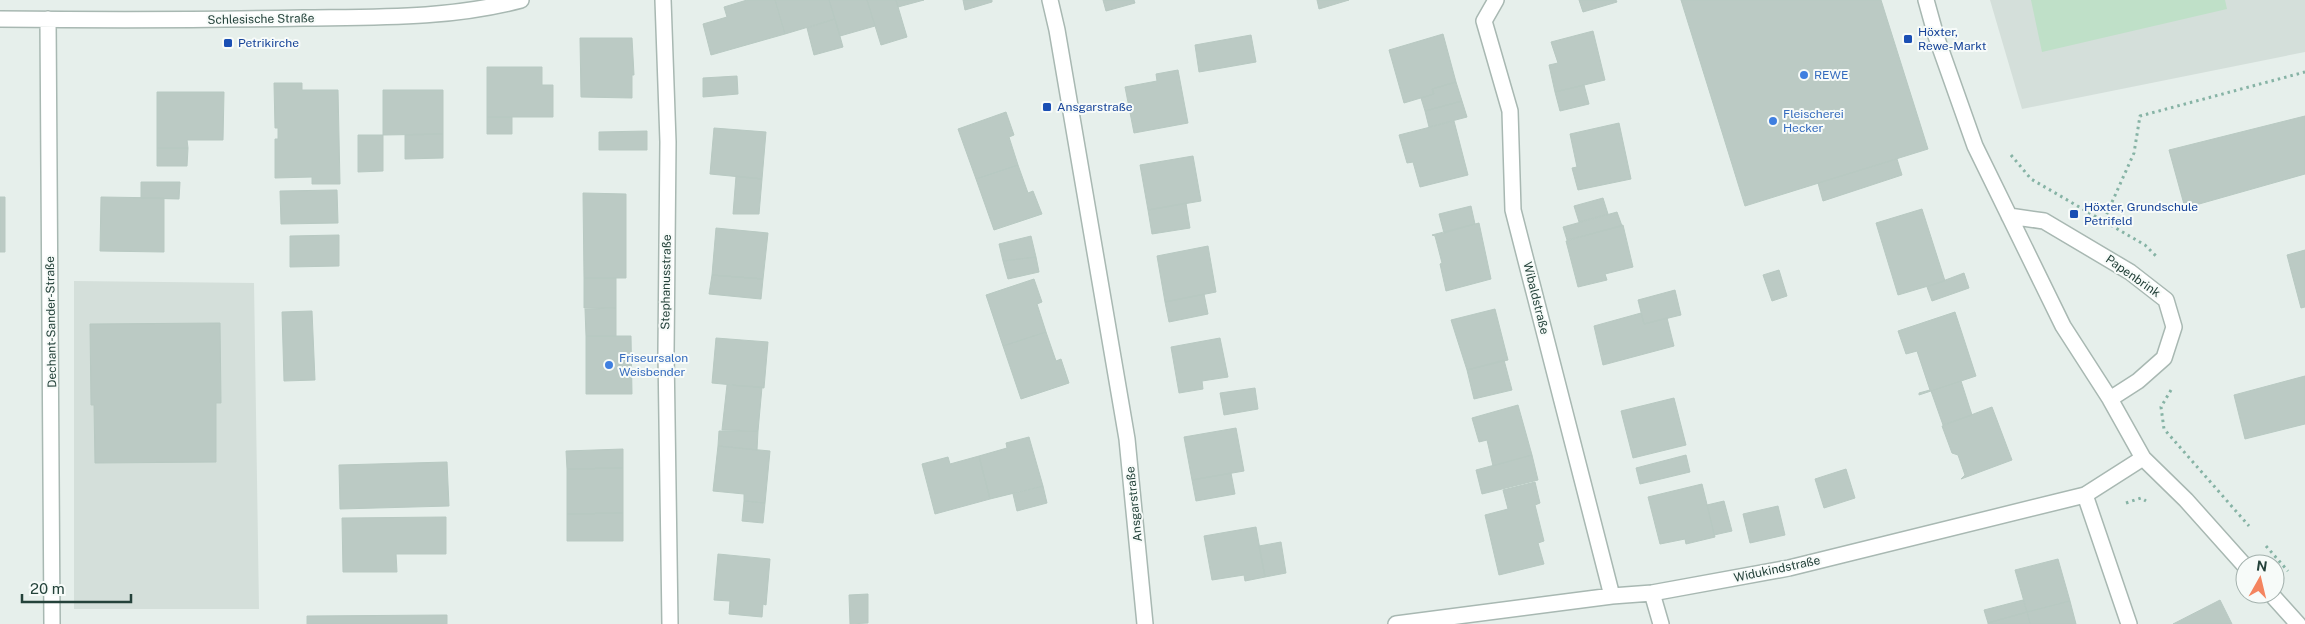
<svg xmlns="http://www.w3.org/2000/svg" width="2305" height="624" font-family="'Public Sans',sans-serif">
<rect width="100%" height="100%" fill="#e6efeb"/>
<path fill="#d4dfda" d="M1990,0h315v52l-283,57z
M74,281l180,2 5,326h-185z"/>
<path fill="#bfe0c8" d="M2031,0h194l2,9 -185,43z"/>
<path fill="#bbcac4" stroke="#b8c9c2" d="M747,0h28l10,34 -74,21 -8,-31 24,-7 -3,-10z
M775,0h54l6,19 -50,15z
M829,0h38l8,26 -35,10z
M867,0h29l11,37 -26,8z
M896,0h28l-26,7z
M963,0h29v2l-27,8z
M1103,0h31l1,3 -29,8z
M1317,0h32l-30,9z
M1579,0h37l1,2 -34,10z
M1681,0h200l47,149 -183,57z
M835,19l8,28 -29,8 -7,-27z
M1593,31l12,49 -50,12 -6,-27 9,-2 -7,-21z
M1443,34l13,48 -24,7 2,5 -30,9 -15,-53z
M1251,35l5,27 -57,10 -4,-27z
M580,38h52l2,37h-2v23l-51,-1z
M487,67h55v18h11v32h-66z
M1178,70l10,53 -54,10 -9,-46 32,-6 -1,-7z
M737,76l1,18 -35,3v-19z
M1456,82l6,19 -37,10 -4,-13 13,-4 -2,-5z
M274,83h28v7h36l2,94h-28v-7l-37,1v-39h3v-11h-3z
M1584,85l5,19 -29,7 -5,-19z
M383,90h60v44l-60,1z
M157,92h67l-1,48h-36l1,8h-31z
M1462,101l5,16 -38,10 -4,-16z
M1006,112l8,23 -5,2 9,28 -42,14 -18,-50z
M2305,116v58l-120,34 -16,-58z
M487,117h25v17h-25z
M1454,121l14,54 -48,12 -7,-25 -6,1 -8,-28z
M1619,123l12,56 -53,11 -6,-22 5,-1 -7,-33z
M714,128l52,4 -4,47 -52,-5z
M647,131v19h-48v-18z
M443,134v24l-38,1v-24z
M358,135h25v36l-25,1z
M157,148h31l-1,18h-30z
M1193,156l8,45 -53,9 -8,-45z
M1897,159l5,16 -79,26 -5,-18z
M1018,165l10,28 5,-2 9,23 -48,16 -18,-51z
M736,176l26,3 -3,35h-26z
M141,182h39l-1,17 -38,-1z
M337,190l1,33 -57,1 -1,-33z
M583,193l43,1v84h-42z
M0,197h5v55h-5z
M101,197l63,1v54l-64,-1z
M1603,198l5,16 -29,8 -5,-16z
M1186,203l4,25 -38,6 -4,-24z
M1471,206l4,18 -31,9 -5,-19z
M1922,209l23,72 -47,14 -22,-72z
M1617,212l5,14 -55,14 -4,-13z
M1479,223l12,56 -45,12 -6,-27 2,-1 -7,-27 -3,-1z
M1623,225l10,42 -28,7 2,6 -29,7 -12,-46z
M716,228l52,5 -5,46 -51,-4z
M339,235v31l-49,1v-31z
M1031,236l5,21 -33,4 -4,-17z
M1208,246l8,46 -51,10 -8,-46z
M2305,250v57l-4,1 -14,-53z
M1036,257l3,15 -31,7 -5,-18z
M1779,270l8,26 -15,5 -9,-26z
M1964,273l5,15 -37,13 -5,-14z
M712,275l51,4 -2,20 -52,-5z
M584,278h32v30h-32z
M1034,279l8,23 -5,2 9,28 -43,14 -17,-51z
M1675,290l6,25 -37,9 -6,-24z
M1204,294l4,20 -39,8 -4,-20z
M616,308v28h-30l-1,-27z
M1495,309l13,51 -41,10 -16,-50z
M312,311l3,69 -31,1 -2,-69z
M1955,312l21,64 -57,19v-2l11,-3 -13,-39 -11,3 -8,-23z
M1641,313l3,11 23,-6 7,28 -71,19 -9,-39z
M220,323l1,80h-5v59l-121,1 -1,-58h-3l-1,-81z
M1046,332l10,29 5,-2 8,24 -48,16 -18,-53z
M586,336h45l1,58h-46z
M716,338l52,4 -4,46 -52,-5z
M1220,338l8,39 -26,4 1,8 -24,4 -8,-46z
M1504,360l8,30 -38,9 -7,-29z
M2305,376v48l-60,15 -11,-44z
M1961,381l11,34 -29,10 -12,-34z
M727,385l35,2 -4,44 -36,-1z
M1255,388l3,21 -34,6 -4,-22z
M1674,398l12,47 -53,13 -12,-47z
M1518,405l14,50 -39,11 -6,-26 -8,2 -7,-24z
M1992,407l20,53 -51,19 4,-4 -7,-20 -6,-2 -10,-27z
M1236,428l8,43 -52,9 -8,-43z
M719,431h39l-1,19 -39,-4z
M1029,437l14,49 -53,13 -11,-43 28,-8 -1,-5z
M718,446l52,5 -5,52 -21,-2v-7l-31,-3z
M623,449v19l-56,1 -1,-18z
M1532,455l6,25 -56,14 -6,-24z
M1686,455l4,17 -50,12 -4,-16z
M979,456l11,43 -55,15 -13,-50 26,-7 2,7z
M447,462l2,44 -109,3 -1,-44z
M623,468v45l-56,1v-45z
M1846,469l9,29 -31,10 -9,-29z
M1231,473l4,21 -39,7 -4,-21z
M1535,482l5,21 -5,2 9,36 -6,2 6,21 -45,11 -14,-60 23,-6 -5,-19z
M1702,484l13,53 -29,7 -1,-5 -25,5 -12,-47z
M1043,486l4,17 -30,8 -4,-17z
M744,501l21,2 -2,20 -21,-2z
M1724,501l8,30 -18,4 -7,-30z
M1778,506l7,29 -35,8 -7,-29z
M623,513v28h-56v-27z
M446,517v37h-50l1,18h-54l-1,-54z
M1256,527l9,50 -20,4 -1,-6 -32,5 -8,-44z
M1281,542l5,31 -21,4 -6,-31z
M718,554l52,5 -4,46 -3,-1 -1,13 -33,-3 1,-13 -16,-1z
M2058,559l12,42 -43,11 -12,-42z
M868,594v29l-18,1 -1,-29z
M2023,600l4,12 -39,11 -4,-13z
M2220,600l12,24h-59z
M2070,601l6,23h-46l-3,-12z
M2027,612l3,12h-42v-1z
M447,615v9h-140v-8z"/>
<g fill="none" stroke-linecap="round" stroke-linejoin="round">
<g stroke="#a8b8b2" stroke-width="18">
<path id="service" d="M2085,495l44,129"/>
</g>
<g stroke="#a8b8b2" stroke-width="18">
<path id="minor" d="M663,0l5,142 -2,210 4,272
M1050,0l7,30 70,409 18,185
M1496,0l-12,21 26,90 3,99 99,386
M1926,0l10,36 39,110 88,180 47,73 33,59 43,42 59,66
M0,19c101,1 202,1 303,-1 73,-1 146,1 218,-18
M48,19l4,605
M2009,216l35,5 86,51 36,28 8,27 -10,31 -26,23 -28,18
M1652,593l9,31
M2271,594l27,30
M1396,624l216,-28 40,-3 137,-25 296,-73 58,-37"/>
</g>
<path stroke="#86b3a5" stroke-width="3" stroke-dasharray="2.5 4" stroke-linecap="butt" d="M2011,155l20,24 114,66 11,11
M2104,220l30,-67 6,-37 165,-44
M2171,390l-10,17 3,22 85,97
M2126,503l15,-5 5,3
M2266,546l22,25"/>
<use href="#service" stroke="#fff" stroke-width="15"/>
<use href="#minor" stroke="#fff" stroke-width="15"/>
</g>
<g fill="#1a4fb4" stroke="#f7fbf9" stroke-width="2">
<rect x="1903" y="34" width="10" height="10" rx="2.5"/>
<rect x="223" y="38" width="10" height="10" rx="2.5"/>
<rect x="1042" y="102" width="10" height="10" rx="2.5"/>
<rect x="2069" y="209" width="10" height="10" rx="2.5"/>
</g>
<g fill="#3f7fe0" stroke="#f7fbf9" stroke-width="2">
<circle cx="1804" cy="75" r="5"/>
<circle cx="1773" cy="121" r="5"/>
<circle cx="609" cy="365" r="5"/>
</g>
<g text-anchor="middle" stroke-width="4" stroke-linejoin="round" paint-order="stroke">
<g font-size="12" fill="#24423a" stroke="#f7fbf9">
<text transform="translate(261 19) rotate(-1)" y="4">Schlesische Straße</text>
<text transform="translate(2133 276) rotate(35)" y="4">Papenbrink</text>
<text transform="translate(666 282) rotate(-89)" y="4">Stephanusstraße</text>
<text transform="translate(1536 298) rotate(76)" y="4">Wibaldstraße</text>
<text transform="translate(51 322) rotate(-91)" y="4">Dechant-Sander-Straße</text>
<text transform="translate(1134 504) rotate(-96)" y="4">Ansgarstraße</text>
<text transform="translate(1777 569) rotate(-12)" y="4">Widukindstraße</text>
</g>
<g font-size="12" fill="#164399" stroke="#f7fbf9" text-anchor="start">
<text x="1918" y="36">Höxter,<tspan x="1918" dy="14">Rewe-Markt</tspan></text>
<text x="238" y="47">Petrikirche</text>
<text x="1057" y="111">Ansgarstraße</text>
<text x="2084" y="211">Höxter, Grundschule<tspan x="2084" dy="14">Petrifeld</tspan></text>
</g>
<g font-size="12" fill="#366cbe" stroke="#f7fbf9" text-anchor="start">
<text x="1814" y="79">REWE</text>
<text x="1783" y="118">Fleischerei<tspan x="1783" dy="14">Hecker</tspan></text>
<text x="619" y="362">Friseursalon<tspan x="619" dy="14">Weisbender</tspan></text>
</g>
</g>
<g transform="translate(2260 579) rotate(8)"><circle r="24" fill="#f7fbf9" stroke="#a3b1ad"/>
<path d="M0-4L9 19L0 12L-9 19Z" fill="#f4845f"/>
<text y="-8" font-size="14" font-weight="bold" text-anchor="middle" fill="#24423a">N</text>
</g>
<path d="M22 594v8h109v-8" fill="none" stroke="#24423a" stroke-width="2.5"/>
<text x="30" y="594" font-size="15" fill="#24423a" stroke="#f7fbf9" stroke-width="4" paint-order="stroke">20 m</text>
</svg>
